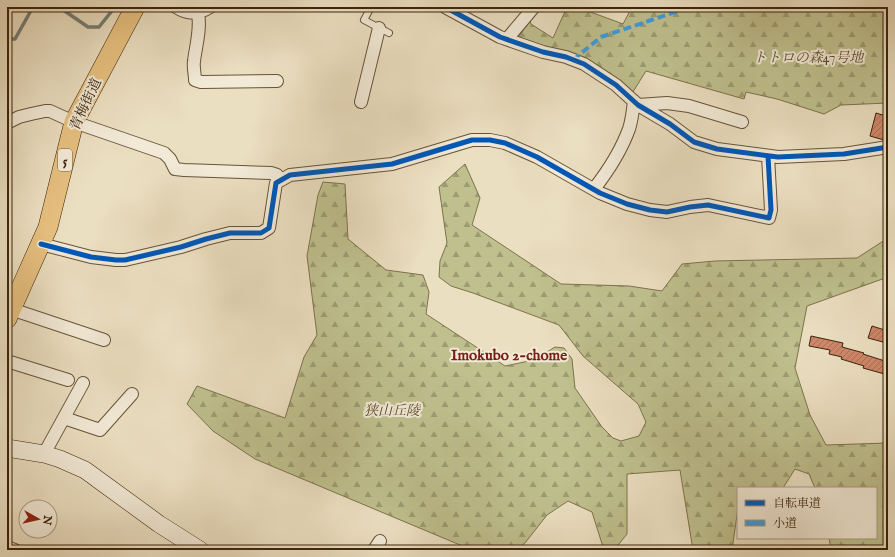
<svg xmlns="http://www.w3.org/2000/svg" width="895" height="557" font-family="'IM FELL English','Noto Serif JP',serif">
<defs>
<pattern id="forest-firs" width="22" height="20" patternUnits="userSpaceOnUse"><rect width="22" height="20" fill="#bfc08e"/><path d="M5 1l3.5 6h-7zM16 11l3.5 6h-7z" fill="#9c9c72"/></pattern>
<pattern id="building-hatch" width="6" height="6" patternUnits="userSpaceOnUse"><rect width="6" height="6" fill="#cf886a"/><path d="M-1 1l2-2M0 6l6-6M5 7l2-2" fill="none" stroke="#a96f55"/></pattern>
</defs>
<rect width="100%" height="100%" fill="#ebdfc1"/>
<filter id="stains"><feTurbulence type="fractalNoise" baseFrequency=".005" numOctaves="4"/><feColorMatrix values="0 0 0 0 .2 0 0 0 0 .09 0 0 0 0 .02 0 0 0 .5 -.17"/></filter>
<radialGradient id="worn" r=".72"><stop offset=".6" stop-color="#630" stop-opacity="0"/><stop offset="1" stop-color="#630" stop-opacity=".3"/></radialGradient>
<path fill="url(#forest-firs)" stroke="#7d724c" d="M567,7h10l46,17 9,-17h256v96l-47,2 -17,9 -47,-15 -31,-7 -2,7 -98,-28 -15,24 -85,-47 -28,-11 12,-16 1,3 22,14z
M465,164l15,34 -8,27 89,59 68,2 33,5 20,-27 33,-3 142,-3 31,-20v39l-81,29 -12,62 15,47 16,30 62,-2v107l-57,-1 -2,-11h47v-50h-61l-6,-14 -14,-5 -12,19h-45v20l-6,42h-39l-13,-80 -53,4v60l-13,16h-10l-12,-38 -24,-11 -21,14 -22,28 -10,7h-43l-217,-91 -42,-28 -26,-27 10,-18 88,32 19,-61 13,-22 -10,-79 11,-61 5,-13 22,2 3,55 38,31 37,5 6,17 -3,22 79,52 29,-6 21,-13 9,1 8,11 3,29 27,39 11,11 8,3 18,-5 7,-14 -8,-18 -55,-48 -24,-31 -86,-32 -22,-7 -12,-9 1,-16 7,-18 -8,-56z"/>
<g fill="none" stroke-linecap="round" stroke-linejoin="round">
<path stroke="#757e75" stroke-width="3.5" d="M59,7l29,20h11l16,-20
M7,39h8l18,-32"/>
</g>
<path fill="url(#building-hatch)" stroke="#3b240b" d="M876,113l10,3 -1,4 3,1v19h-4l-14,-4z
M872,326l16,5v9l-4,-1 -1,3 -15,-4z
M811,336l32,7 -1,4 22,6 -1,1 25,8v13l-25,-7 1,-2 -23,-7 1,-2 -13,-3 1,-4 -21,-4z"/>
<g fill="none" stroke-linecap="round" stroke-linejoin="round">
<g stroke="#675338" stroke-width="8">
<path id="lane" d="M371,7l-7,13 25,13"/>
</g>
<g stroke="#675338" stroke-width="14">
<path id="street" d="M176,7c12,8 22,8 34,0
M445,7l55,30 43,15 23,5 18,7 32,21 22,20 32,19 24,18 23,7 61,8 66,-3 44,-7
M198,13c3,16 -2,32 -4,48 -1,6 1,13 1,19l6,2 76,-1
M507,39l27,-32
M361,102l18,-74
M638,105l29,-2 22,3 53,16
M7,123l12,-6 12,-3 14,-3h5l24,11 90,31 6,6 5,10 9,1 87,3 6,2 4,5
M594,189c14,-18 27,-38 35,-60 3,-9 4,-19 5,-28
M41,244l50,13 25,3h9l56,-13 25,-8 24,-6h31l8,-5 7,-45 14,-8 102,-11 80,-24h18l15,3 32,14 63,36 27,11 23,6 17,2 23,-5 18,-2 61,13 2,-8 -3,-54
M11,309l93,31
M7,361l61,19
M64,418l36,12 32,-36
M44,454l39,-71
M7,547l8,3
M374,550l6,-9"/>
</g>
<g stroke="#3b240b" stroke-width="18">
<path id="secondary" d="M7,448l37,6 16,5 25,11 74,54 41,26"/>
</g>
<g stroke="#3b240b" stroke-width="20">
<path id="primary" d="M7,319l41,-92 26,-105 61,-115"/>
</g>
<use href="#lane" stroke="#f2ead7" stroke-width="6"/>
<use href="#street" stroke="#f2ead7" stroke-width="12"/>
<use href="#secondary" stroke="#f2ead7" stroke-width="17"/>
<use href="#primary" stroke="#e6c080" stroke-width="19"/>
<path stroke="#3f9cde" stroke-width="4" stroke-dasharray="8 4" stroke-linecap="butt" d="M573,60l28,-23 89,-30"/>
<g stroke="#f2ead7" stroke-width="8">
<path id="cycleway" d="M445,7l55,30 43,15 23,5 18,7 32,21 22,20 32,19 24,18 23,7 61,8 66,-3 44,-7
M41,244l50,13 25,3h9l56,-13 25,-8 24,-6h31l8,-5 7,-45 14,-8 102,-11 80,-24h18l15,3 32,14 63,36 27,11 23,6 17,2 23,-5 18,-2 61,13 2,-8 -3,-54"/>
</g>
<use href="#cycleway" stroke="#0057b8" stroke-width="5"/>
</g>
<g text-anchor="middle" stroke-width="4" stroke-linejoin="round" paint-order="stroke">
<rect fill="#f2ead7" stroke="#725f48" stroke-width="1" x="58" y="149" width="14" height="22" rx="3"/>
<g font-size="13" font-weight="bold" fill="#3b240b">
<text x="65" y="165">5</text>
</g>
<g font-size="14" font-style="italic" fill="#5c4b2c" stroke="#f2ead7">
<text x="808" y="62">トトロの森47号地</text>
<text x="392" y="415">狭山丘陵</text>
</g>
<g font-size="14" fill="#3b240b" stroke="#f2ead7">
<text transform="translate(85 104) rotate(-65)" y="5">青梅街道</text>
</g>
<g font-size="15" font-weight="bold" fill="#7a1f14" stroke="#f2ead7">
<text x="509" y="360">Imokubo 2-chome</text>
</g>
</g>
<rect width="895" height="557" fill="none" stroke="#ebdfc1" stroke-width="24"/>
<rect x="8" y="8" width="879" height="541" fill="none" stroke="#3b240b" stroke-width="2"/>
<rect x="12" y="12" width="871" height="533" fill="none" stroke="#3b240b"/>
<rect x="737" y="487" width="140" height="52" fill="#f2ead7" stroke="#a99b85"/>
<rect x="745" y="500" width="20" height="6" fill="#0057b8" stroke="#a99b85"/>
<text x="773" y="507" font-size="12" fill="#3b240b">自転車道</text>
<rect x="745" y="520" width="20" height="6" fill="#3f9cde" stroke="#a99b85"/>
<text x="773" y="527" font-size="12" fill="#3b240b">小道</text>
<g transform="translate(38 519) rotate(98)"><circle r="19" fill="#f2ead7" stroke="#a99b85"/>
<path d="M0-3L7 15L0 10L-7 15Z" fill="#8f2418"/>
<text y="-6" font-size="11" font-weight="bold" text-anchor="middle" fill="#3b240b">N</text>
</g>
<rect width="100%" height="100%" filter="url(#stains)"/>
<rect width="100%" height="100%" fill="url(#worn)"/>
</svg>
